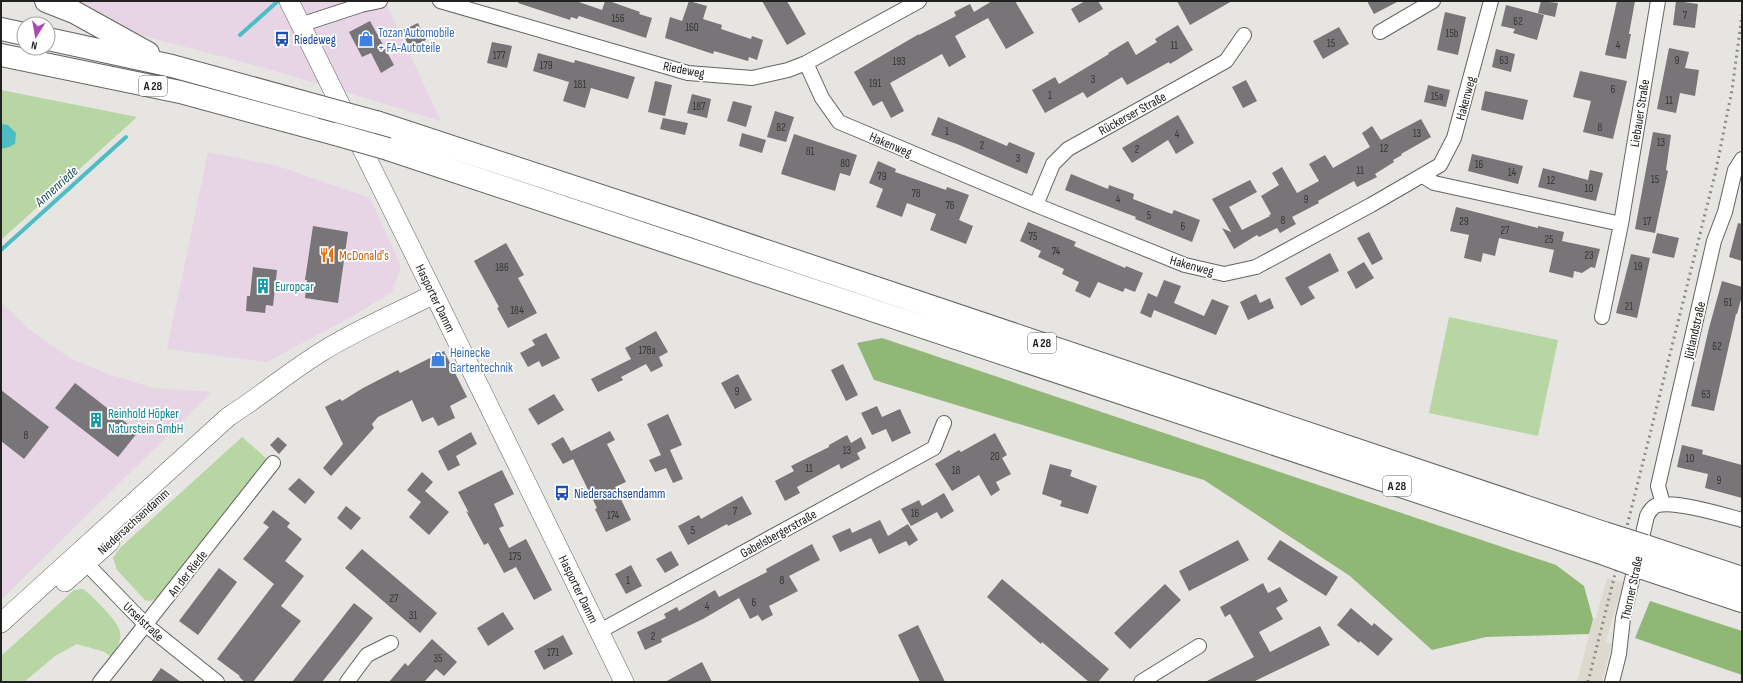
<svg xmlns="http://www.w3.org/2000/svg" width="1743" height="683" font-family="'Sofia Sans Condensed',sans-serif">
<rect width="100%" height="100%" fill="#e6e5e2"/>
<path fill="#e7d5e6" d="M75,1h310l56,120 -173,-52 -135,-36z
M208,152l70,14 92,32 31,68 -9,26 -37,23 -88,47 -100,-13z
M1,302l29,28 40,28 35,15 49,15 58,4 -211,208z"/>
<path fill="#ded9cf" d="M1607,578l16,4 -17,60 6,2 -10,38h-25l16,-63 3,-1z"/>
<path fill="#b7d6a3" d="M1,90l136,27 -136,123z
M1449,317l109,23 -20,96 -109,-23z
M242,437l25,22 -101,130c-6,6 -12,15 -21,11l-28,-30 -4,-12 7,-10z
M83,589c9,7 16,14 23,22 16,18 20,25 5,46l-6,-5 -28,-8 -22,12 -31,26h-23v-26l73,-66z"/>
<path fill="#90b775" d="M882,338l674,227 28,21 9,33 -4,15 -103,3 -54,13 -82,-74 -146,-96 -330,-100 -17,-37z
M1650,601l92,30v44l-107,-37z"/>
<path fill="#4dbcc4" d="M1,124l7,1 8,8 -1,11 -6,3 -8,2z"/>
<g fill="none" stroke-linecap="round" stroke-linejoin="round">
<path stroke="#4dbcc4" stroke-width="4" d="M240,35l38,-34
M1,250l125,-113"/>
</g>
<path fill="#777577" d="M519,1h57l26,9 3,-9h4l31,11 -1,2 13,4 -6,20 -67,-22 -2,3 -6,-2 -1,3 -52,-17z
M689,1l18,5 -4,13 19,6 -1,4 30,10 1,-3 11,4 -6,20 -8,-3 -1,4 -34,-10 -1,3 -48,-16 5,-21 12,4z
M762,1h25l19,33 -19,11z
M992,1h23l19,32 -28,16 -18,-31 -33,18 11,21 -17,10 -7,-13 -52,29 14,28 -13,7 -9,-17 -9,5 -19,-34 65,-38v1l37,-19 -2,-4 16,-8 4,8z
M1085,1h13l5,8 -24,14 -8,-14z
M1177,1h55l-42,24z
M1367,1h32l-25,13z
M1541,1l17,2 -3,14 -17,-4z
M1617,1h18l-6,33h2l-5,25 -21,-4z
M1676,1l22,3 -3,24 -22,-3z
M1506,5l38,10 -7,25 -24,-7 2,-4 -14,-3z
M1445,12l21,5 -8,38 -21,-5z
M370,21l24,44 -13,8 -10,-20 -9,4 -13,-25z
M418,23l8,17 -16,8 -9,-17z
M1178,25l15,25 -23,14 -1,-2 -42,23 -5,-8 -35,21 -4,-6 -38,21 -13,-23 23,-13 4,7 50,-30 -1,-1 20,-12 8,14 21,-13 -2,-3z
M1339,27l10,17 -26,15 -10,-18z
M492,42l20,4 -5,22 -20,-5z
M1669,48l20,4 -4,16 14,2 -4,26 -15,-3 -4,20 -19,-4z
M1496,49l19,5 -4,18 -19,-5z
M538,53l36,10 1,-3 60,17 -7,22 -37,-11 -6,20 -22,-7 6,-19 -36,-11z
M1580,71l47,10 -14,58 -30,-7 8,-31 -18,-4z
M1246,80l11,21 -14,7 -11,-21z
M655,81l17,4 -7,31 -17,-4z
M1428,85l22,5 -4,17 -22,-5z
M1485,91l43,9 -5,20 -42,-10z
M692,94l19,5 -4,19 -20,-5z
M733,101l19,5 -6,21 -19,-6z
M775,111l19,6 -8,25 -19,-5z
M1178,115l16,28 -18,11 -8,-14 -36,23 -10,-15z
M938,117l69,29 2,-4 26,11 -8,21 -70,-30 -26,-9z
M663,118l25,5 -3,12 -25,-6z
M1421,119l10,18 -30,17 1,1 -9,5 1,2 -19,12 2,3 -20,10 -3,-6 -36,20 1,2 -27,14 4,7 -16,9 -3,-5 -18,9 -2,-2 -23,14 -12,-21 9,4 -19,-33 38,-19 7,12 -28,15 13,23 28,-14 -1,-1 2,-1 -10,-18 18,-11 -7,-12 10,-6 15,26 22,-12 -10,-17 16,-9 8,13 37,-21 -8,-14 10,-7 9,14z
M1653,132l18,3 -5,35 2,1 -13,62 -20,-4z
M742,133l24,7 -4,13 -23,-7z
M794,134l63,21 -7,21 -10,-3 -5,18 -54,-17z
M1472,154l51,12 -5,18 -50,-13z
M878,161l18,8 -1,3 51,18 1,-3 22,8 -10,25 14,6 -7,18 -36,-14 6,-16 -29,-11 -5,14 -26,-10 7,-18 -14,-6z
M1543,168l45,12 2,-10 13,3 -7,28 -58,-14z
M1071,174l37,15 1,-4 25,9 -1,5 39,15 2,-4 26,10 -8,22 -57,-23 1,-2 -71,-27z
M1456,207l82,21v-2l26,6 -2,9 38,8 -5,19 -4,-1 -9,6 -8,-2 -1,7 -24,-6 5,-22 -55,-12 -4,18 -12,-3 -2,9 -17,-4 5,-23 -19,-4z
M1028,222l48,20 -2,4 51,22 1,-2 17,7 -8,19 -10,-4 -2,4 -25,-10 -8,16 -15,-7 4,-9 -17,-8 2,-5 -26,-12 3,-6 -21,-10z
M1738,223l4,1v37l-13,-4z
M313,226l35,6 -10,71 -33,-5 2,-18h-2z
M1369,232l14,27 -11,6 -15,-27z
M1657,233l22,5 -5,20 -22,-5z
M506,243l18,32 -6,3 19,35 -29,15 -11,-20 2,-1 -25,-46z
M1330,253l9,18 -31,16 7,11 -14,8 -16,-28z
M1631,254l19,4 -13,60 -21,-5z
M1364,262l10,16 -18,11 -9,-17z
M253,267l24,3 -4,36 -7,-1 -1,8 -19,-2 1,-15h3z
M1164,280l17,6 -7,17 30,13 8,-17 17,7 -13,29 -62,-25 -3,8 -11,-5 8,-20 9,4z
M1722,281l20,6v9l-5,18h-1l-22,97 -23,-5 18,-78z
M1256,294l4,9 10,-5 4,10 -26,12 -8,-18z
M656,331l12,21 -9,5 4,9 -12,6 -5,-8 -25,13 2,3 -25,12 -7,-13 40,-20 -6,-11z
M546,333l14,25 -18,9 -3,-6 -11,6 -8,-14 15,-8 -3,-5z
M444,351l23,46 -17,9 5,12 -17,8 -5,-9 -11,5 -10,-22 -34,17 -6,7 2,4 -43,48 -8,-8 20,-24 -18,-37 15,-8 2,2 21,-13 35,-18 2,3z
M843,364l15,31 -12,6 -15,-31z
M738,374l14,26 -17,9 -14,-26z
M75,383l63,49 -20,25 -63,-49z
M1,390l48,37 -25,32 -23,-18z
M554,394l10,16 -26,15 -10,-16z
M877,406l5,11 18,-8 11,24 -19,9 -6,-13 -14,6 -11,-22z
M668,414l14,31 -12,5 13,29 -10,4 -7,-15 -11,4 -6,-12 12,-5 -14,-31z
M610,431l5,9 -8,4 19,38 -11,5 16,33 -25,12 -11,-23 2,-1 -24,-49 -10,5 -12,-20 12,-7 8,14z
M471,432l6,12 -21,12 4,9 -12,6 -10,-20z
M995,433l12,22 -5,3 9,16 -15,8 4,8 -9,6 -12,-21 -27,16 -17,-27 24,-14 2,2z
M847,435l4,8 10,-6 5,11 -9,5 3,6 -19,10 -2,-5 -42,23 3,6 -15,8 -10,-20 19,-10 -3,-5 38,-19v-2z
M278,437l9,8 -8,9 -9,-9z
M1682,445l21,5 -1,4 40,11v33l-37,-10 3,-14 -31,-7z
M1050,464l22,6 -2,6 27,10 -9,28 -28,-8 2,-5 -20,-7z
M502,470l12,24 -20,10 10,22 -5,2 10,20 17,-9 26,51 -18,10 -18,-33 -12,6 -16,-30 -4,2 -18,-34 3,2 -11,-21z
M422,472l11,10 -8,9 24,21 -20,23 -20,-18 12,-15 -14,-12z
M299,478l16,14 -10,12 -17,-15z
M944,493l10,18 -13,8 -4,-7 -26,14 -10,-17 18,-9 3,6z
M742,496l10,18 -24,12 -1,-2 -39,21 -10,-19 21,-11 2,4z
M346,506l15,12 -10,12 -14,-12z
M273,510l17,13 -3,4 15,12 -17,22 19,15 -23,30 20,15 -48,61h-8l-6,-5 1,-1 -23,-17 57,-75 -31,-25 26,-32 -6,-4z
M880,520l8,16 20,-12 10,16 -9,6 -3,-5 -27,13 -8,-16 -31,14 -8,-16 18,-8 2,5z
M1238,540l11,20 -60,31 -10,-20z
M1280,540l58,37 -12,19 -59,-37z
M812,544l8,16 -31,16 9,15 -29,15 4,9 -11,6 -4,-6 -8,4 -11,-21 -36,21 -42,20 1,3 -17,8 -8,-18 29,-14 -2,-4 13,-7 2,4 36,-21 4,7 48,-25 -1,-3z
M362,549l75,64 -17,20 -75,-65z
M671,551l8,14 -14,8 -9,-14z
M631,565l11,21 -16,8 -11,-20z
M219,568l18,14 -39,53 -19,-14z
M1002,579l107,90 -11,13h-9l-47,-40 -1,2 -54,-47z
M1263,583l5,10 12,-6 8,14 -12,7 7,11 -24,13 11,20 50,-26 10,19 -77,37h-48l49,-25 -24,-43 -5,3 -5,-10z
M1165,584l16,16 -51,49 -16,-16z
M354,603l19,15 -51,64h-30z
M1351,608l21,18 2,-3 19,16 -15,17 -18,-15 -1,2 -22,-18z
M503,612l11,17 -26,17 -11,-18z
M918,625l27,57h-25l-22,-47z
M563,635l10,19 -29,16 -10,-19z
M432,639l25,23 -13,14 -8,-7 -12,13h-35l16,-19 3,3z
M702,662l10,20h-47z
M161,668l20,14h-30z"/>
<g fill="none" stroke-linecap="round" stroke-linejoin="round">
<g stroke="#646361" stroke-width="16">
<path id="street" d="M440,1l248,72 64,5 36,-8 18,-7 113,-62
M300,25l61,-20 19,-4
M1380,32l53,-31
M806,63l16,35 17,24 197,83 149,60 39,9 32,-7 115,-62 69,-40 14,-27 37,-137
M1423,176l11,7 187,41
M1036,205l17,-41 15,-15 158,-88 18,-26
M1602,317l19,-93 37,-223
M1663,504l-5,-18 56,-245 11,-29 10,-42 7,-11
M80,557l66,68 71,57
M600,631l334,-183 10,-25
M100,682l173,-219
M347,682l20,-27 24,-12
M1141,682l58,-36
M1612,682l7,-28 4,-36 24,-102c2,-4 5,-8 8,-10 16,-7 69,9 87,14"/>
</g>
<g stroke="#646361" stroke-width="20">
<path id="secondary" d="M289,1l145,293 190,388
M65,582l45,-40
M1,623l227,-206c33,-21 62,-46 95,-66 35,-22 74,-38 111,-57"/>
</g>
<g stroke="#646361" stroke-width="24">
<path id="highway" d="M46,1l28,11 74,41
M1,29l23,5
M48,39l124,27 149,41
M1,55l179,37 155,42
M376,122l310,102 918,309
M388,149l1211,403
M1645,546l97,32
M1640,567l102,34"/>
</g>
<use href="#street" stroke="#fff" stroke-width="14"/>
<use href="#secondary" stroke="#fff" stroke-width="19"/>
<use href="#highway" stroke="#fff" stroke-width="22"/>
<path stroke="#8b8b88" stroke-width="3" stroke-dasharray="2 4" stroke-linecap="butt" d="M1588,682l128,-512 16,-80 10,-75"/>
<g stroke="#646361" stroke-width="24" stroke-linecap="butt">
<path id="highway-bridge" d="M321,107l55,15
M335,134l53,15
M1604,533l41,13
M1599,552l41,15"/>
</g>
<use href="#highway-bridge" stroke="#fff" stroke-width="22"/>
</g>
<defs>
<g id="bus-bare" transform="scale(1.2)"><path d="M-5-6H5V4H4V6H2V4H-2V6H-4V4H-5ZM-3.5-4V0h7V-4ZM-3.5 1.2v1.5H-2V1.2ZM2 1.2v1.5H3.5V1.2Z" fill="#1a4fb4" stroke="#fff" stroke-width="2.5" paint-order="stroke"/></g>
<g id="shop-bare" transform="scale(1.2)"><path d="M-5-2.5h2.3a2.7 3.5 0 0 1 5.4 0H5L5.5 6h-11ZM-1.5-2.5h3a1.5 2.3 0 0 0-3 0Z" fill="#3f7fe0" stroke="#fff" stroke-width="2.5" paint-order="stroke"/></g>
<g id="restaurant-bare" transform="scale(1.2)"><path d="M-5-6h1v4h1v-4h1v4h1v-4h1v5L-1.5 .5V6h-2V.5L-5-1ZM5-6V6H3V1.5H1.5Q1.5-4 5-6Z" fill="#e8710a" stroke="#fff" stroke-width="2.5" paint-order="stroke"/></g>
<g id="building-bare" transform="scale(1.2)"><path d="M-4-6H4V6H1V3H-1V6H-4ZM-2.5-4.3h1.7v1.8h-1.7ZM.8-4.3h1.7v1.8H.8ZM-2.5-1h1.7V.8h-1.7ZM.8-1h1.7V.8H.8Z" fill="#0f9aa8" stroke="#fff" stroke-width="2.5" paint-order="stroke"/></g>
</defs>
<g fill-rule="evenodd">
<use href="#bus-bare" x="282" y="39"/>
<use href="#shop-bare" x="366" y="39"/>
<use href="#restaurant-bare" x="327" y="255"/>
<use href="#building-bare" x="263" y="286"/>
<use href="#shop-bare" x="438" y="359"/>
<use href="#building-bare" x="96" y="420"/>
<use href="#bus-bare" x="562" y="493"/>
</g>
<g text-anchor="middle" stroke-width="3.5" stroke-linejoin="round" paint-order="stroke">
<g font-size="11" fill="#363635">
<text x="1685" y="19">7</text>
<text x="618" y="22">156</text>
<text x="1518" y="25">62</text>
<text x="692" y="31">160</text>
<text x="1452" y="37">15b</text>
<text x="1331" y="47">15</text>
<text x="1174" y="49">11</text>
<text x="1618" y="49">4</text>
<text x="499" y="59">177</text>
<text x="1504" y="64">63</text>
<text x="1677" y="64">9</text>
<text x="899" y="65">193</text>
<text x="546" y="69">179</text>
<text x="1093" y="83">3</text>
<text x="875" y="87">191</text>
<text x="580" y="88">181</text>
<text x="1613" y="93">6</text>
<text x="1050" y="99">1</text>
<text x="1437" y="100">15a</text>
<text x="1669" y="104">11</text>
<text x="699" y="110">187</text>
<text x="781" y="131">82</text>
<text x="1600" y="131">8</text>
<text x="947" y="135">1</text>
<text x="1417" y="137">13</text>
<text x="1177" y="138">4</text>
<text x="1661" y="146">13</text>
<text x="982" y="149">2</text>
<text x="1384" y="152">12</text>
<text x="1137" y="153">2</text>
<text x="810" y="155">81</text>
<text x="1018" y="162">3</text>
<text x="845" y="167">80</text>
<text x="1479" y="168">16</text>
<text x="1360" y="174">11</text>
<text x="1512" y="176">14</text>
<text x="882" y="180">79</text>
<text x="1655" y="183">15</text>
<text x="1551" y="184">12</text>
<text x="1589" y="192">10</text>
<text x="916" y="197">78</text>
<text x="1118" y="203">4</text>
<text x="1306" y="203">9</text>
<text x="950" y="209">76</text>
<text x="1149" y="219">5</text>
<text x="1283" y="224">8</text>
<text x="1464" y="225">29</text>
<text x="1647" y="225">17</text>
<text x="1183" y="230">6</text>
<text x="1505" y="234">27</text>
<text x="1033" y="240">75</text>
<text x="1549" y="243">25</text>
<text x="1056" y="255">74</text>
<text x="1589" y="259">23</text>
<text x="1638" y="270">19</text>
<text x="502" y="271">186</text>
<text x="1728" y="306">61</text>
<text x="1629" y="310">21</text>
<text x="517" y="314">184</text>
<text x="1717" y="350">62</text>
<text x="647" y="354">178a</text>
<text x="737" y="395">9</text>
<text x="1706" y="398">63</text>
<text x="26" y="439">8</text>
<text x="847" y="454">13</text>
<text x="995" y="460">20</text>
<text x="1690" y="462">10</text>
<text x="809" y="472">11</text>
<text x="956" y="474">18</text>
<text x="1719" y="484">9</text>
<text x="735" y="515">7</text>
<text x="915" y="517">16</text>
<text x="613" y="519">174</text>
<text x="693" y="534">5</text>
<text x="515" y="560">175</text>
<text x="628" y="584">1</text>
<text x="782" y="584">8</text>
<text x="394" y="602">27</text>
<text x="754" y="606">6</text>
<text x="707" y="610">4</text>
<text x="413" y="619">31</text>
<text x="653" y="640">2</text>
<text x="553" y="656">171</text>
<text x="438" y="662">35</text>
</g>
<g fill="#fff" stroke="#646462" stroke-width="1">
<rect x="139" y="76" width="28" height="20" rx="3"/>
<rect x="1028" y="333" width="28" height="20" rx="3"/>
<rect x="1383" y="476" width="28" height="20" rx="3"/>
</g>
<g font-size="12" font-weight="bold" fill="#21211f">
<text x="153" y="90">A 28</text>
<text x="1042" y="347">A 28</text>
<text x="1397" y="490">A 28</text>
</g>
<g font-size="13" fill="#366cbe" stroke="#fff" text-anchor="start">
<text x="378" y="37">Tozan Automobile<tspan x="378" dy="15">+ FA-Autoteile</tspan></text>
<text x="450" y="357">Heinecke<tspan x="450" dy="15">Gartentechnik</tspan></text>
</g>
<g font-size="13" fill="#164399" stroke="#fff" text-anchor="start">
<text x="294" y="44">Riedeweg</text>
<text x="574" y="498">Niedersachsendamm</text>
</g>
<g font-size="13" fill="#21211f" stroke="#fff">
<text transform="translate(684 69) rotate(11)" y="5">Riedeweg</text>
<text transform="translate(1465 98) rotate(-75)" y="5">Hakenweg</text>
<text transform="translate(1132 113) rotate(-29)" y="5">Rückerser Straße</text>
<text transform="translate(1639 113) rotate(-81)" y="5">Liebauer Straße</text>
<text transform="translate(891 144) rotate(23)" y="5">Hakenweg</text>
<text transform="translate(1192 265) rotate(16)" y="5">Hakenweg</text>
<text transform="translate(436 298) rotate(64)" y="5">Hasporter Damm</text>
<text transform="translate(1694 330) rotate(-77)" y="5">Jütlandstraße</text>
<text transform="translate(133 521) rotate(-42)" y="5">Niedersachsendamm</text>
<text transform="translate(778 533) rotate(-29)" y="5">Gabelsbergerstraße</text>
<text transform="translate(187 573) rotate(-52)" y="5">An der Riede</text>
<text transform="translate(1631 588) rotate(-78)" y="5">Thorner Straße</text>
<text transform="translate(579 589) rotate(64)" y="5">Hasporter Damm</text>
<text transform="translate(144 621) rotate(43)" y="5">Urselstraße</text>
</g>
<g font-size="13" fill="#c56008" stroke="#fff" text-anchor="start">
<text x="339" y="260">McDonald's</text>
</g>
<g font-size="13" fill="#0d838f" stroke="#fff" text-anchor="start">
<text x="275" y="291">Europcar</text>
<text x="108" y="418">Reinhold Höpker<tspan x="108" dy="15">Naturstein GmbH</tspan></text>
</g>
<g font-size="14" font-style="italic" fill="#205054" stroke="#fff">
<text transform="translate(56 186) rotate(-42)" y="5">Annenriede</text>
</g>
</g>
<rect width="1743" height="683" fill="none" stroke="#21211f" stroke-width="4"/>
<g transform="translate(36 36) rotate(191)"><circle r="19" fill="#ffffff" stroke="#a6a6a5"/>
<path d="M0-3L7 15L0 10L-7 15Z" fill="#a94ab3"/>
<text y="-6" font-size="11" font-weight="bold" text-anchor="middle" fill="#21211f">N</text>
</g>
</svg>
